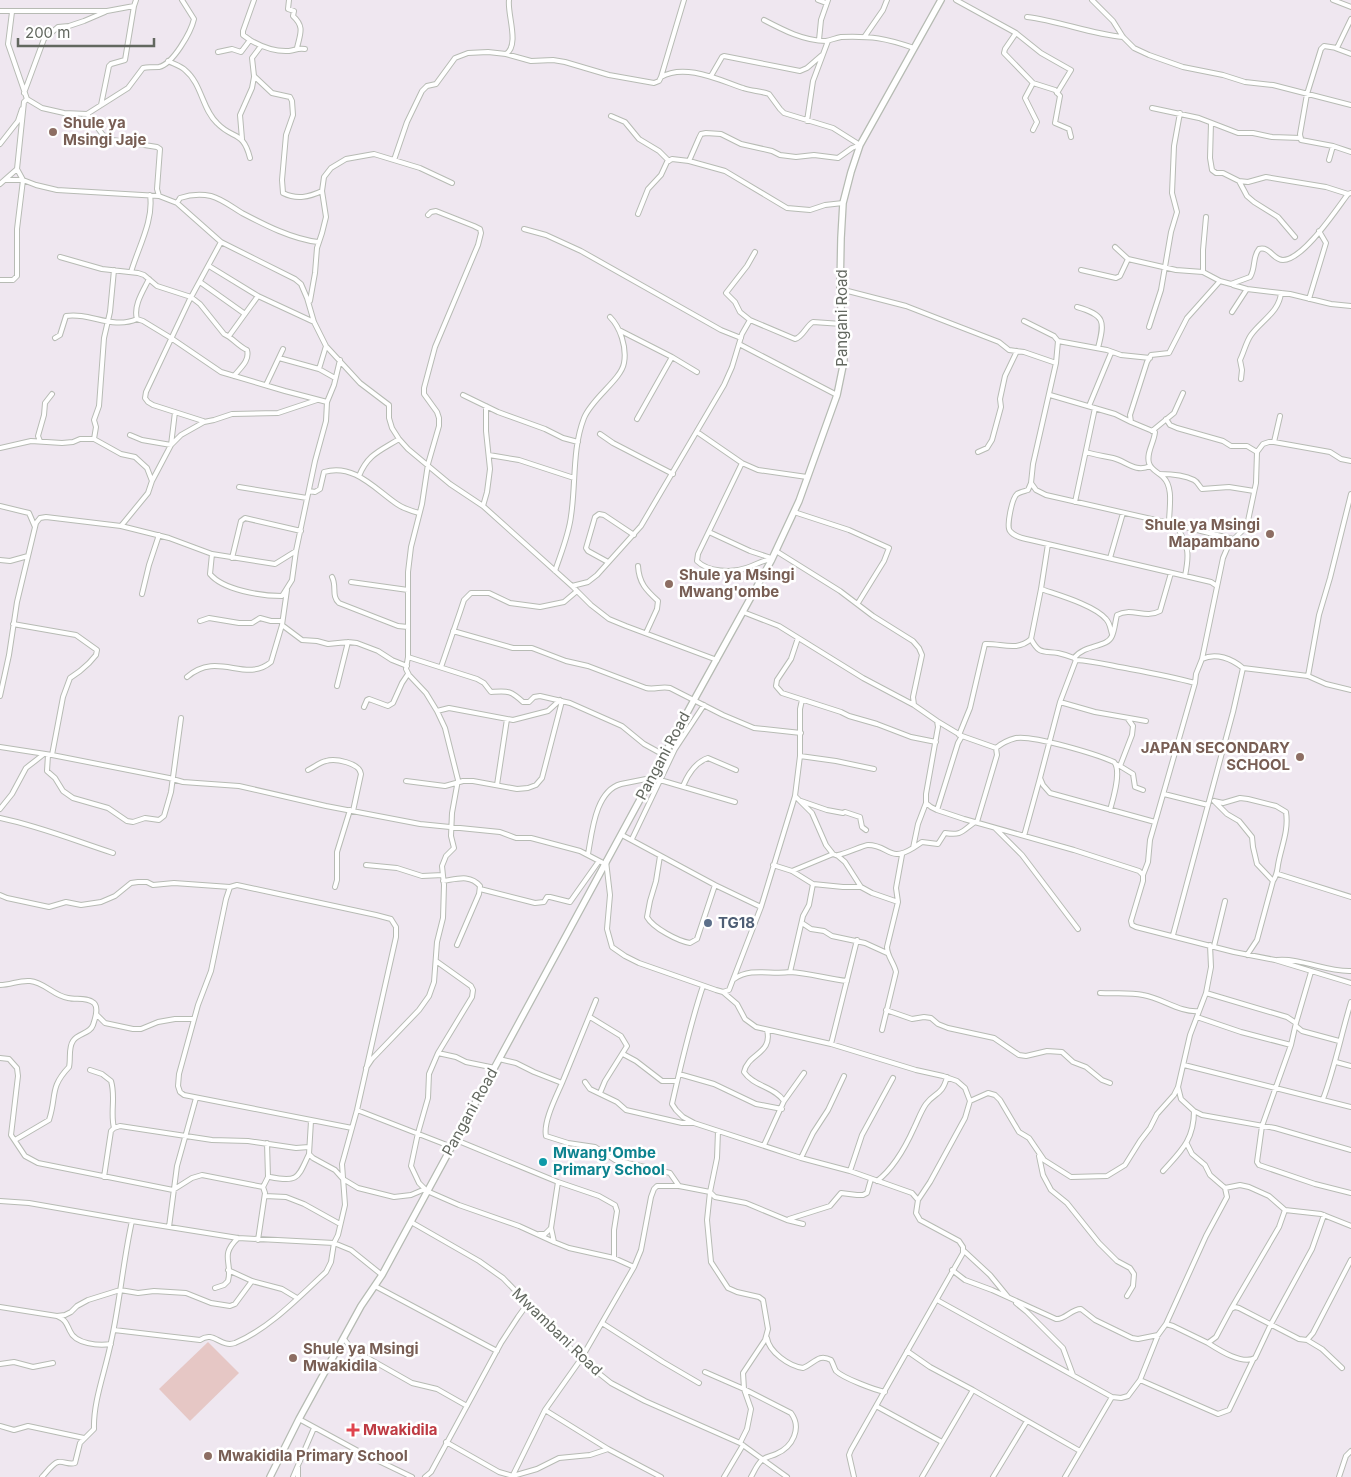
<svg xmlns="http://www.w3.org/2000/svg" width="1351" height="1477" font-family="Inter,sans-serif">
<rect width="100%" height="100%" fill="#efe7f0"/>
<path fill="#e6c7c5" d="M208,1342l31,31 -49,48 -31,-32z"/>
<g fill="none" stroke-linecap="round" stroke-linejoin="round">
<g stroke="#b7bbb4" stroke-width="6">
<path id="street" d="M289,0l-1,9 6,2 -1,5c12,11 7,18 4,32
M818,0l8,3
M956,0l60,33 25,20 30,17 -14,23
M1092,0l21,21 10,16 11,11 15,7 34,12 40,8 22,7 28,3 78,20
M1333,0l18,7
M0,11h107l27,-5 2,-6
M1027,17c33,4 63,17 96,20
M1351,19l-14,29 -13,-2 -3,3 -14,45 -7,40 1,6 32,6 18,6
M764,20c19,10 40,21 62,21 5,-1 10,-3 15,-4 31,-1 44,1 73,11
M1016,33l-11,16 -1,4 29,30 22,7 5,6 -5,27 14,6 2,8
M865,36l18,-26 4,-10
M250,40c12,7 25,12 39,11 7,-1 8,-3 16,-2
M819,40l2,-20 7,-20
M261,46l-9,12 2,18 18,17 18,4 2,4 1,14 -7,20 -4,45 1,13c14,7 26,4 39,-2
M1335,48l16,6
M218,52l14,-3 9,3 9,-12 -7,-5v-4l11,-31
M506,54l25,7 22,-1 12,2 44,13 45,8 5,-2 2,-4c24,-14 58,3 82,11 8,3 18,3 26,6l11,15 4,4 49,15 27,17
M168,61c6,3 13,5 17,9 17,14 17,39 32,53 16,17 26,7 33,35
M711,76l11,-19 2,-1 76,15 7,-3 15,-13
M661,77l23,-77
M24,93l20,-54 14,-12 11,-1 15,-5 21,-9
M27,99l15,9 22,5 23,1 41,-26 15,-20c6,-1 11,-1 16,-1 14,-3 32,-35 35,-48l-12,-19
M101,105l8,-39 2,-2 14,-4 9,-54
M1152,108l47,10 39,15h15l19,4 29,1
M87,114l16,21 10,5 44,7 3,2 -3,40 2,7 18,7 44,39 74,37 6,5 6,14 7,24 12,24 34,37 29,22v13l3,10 7,11 9,10 42,35 33,22 89,80 19,19 18,14 17,7 91,34
M611,116l14,6 14,17 20,12 10,10
M807,121l6,-40 15,-40
M1211,123l-1,35 2,12 4,3h7l16,8 8,15 7,6 24,15 17,20
M1033,130l4,-8 -12,-24 8,-15
M242,139l-2,-24 12,-27 2,-11
M0,144l18,-23 4,-12
M394,160l13,-38 15,-31 5,-5 9,-2 19,-26 13,-5 20,-1 18,2c14,-9 1,-40 3,-54
M1329,160l4,-14
M689,161l10,-23 2,-4 5,-1 15,1 20,10 31,7 8,4 16,2 18,-2 24,3 14,-10 8,-3
M17,169l6,11 13,5 21,5 102,6
M1239,181l9,1 18,-5 60,10 22,7
M0,184l17,-15 7,-67 3,-3 -19,-55 4,-32
M177,203l3,-5c9,-3 21,-4 31,-2 11,3 21,11 31,17 23,12 50,26 76,29
M638,214l10,-25 13,-14 6,-13 5,-3 17,2 36,10 62,37 23,2 15,-5 18,-2
M524,229l22,6 35,16 140,79 20,8
M1115,247l13,12 48,11 27,2 17,9 11,3 19,-7c6,-9 2,-20 9,-28 11,-3 14,11 24,11 20,0 53,-50 65,-66l3,-1
M755,252l-8,14 -21,27 9,9 5,10 10,8 45,19c8,-2 11,-13 18,-17l29,2
M60,257l42,12 36,4 6,2 13,11 34,11 9,7 24,30c9,4 14,12 23,16 3,11 -7,18 -13,26
M209,266l49,30 56,26
M1081,270l35,8 4,-2 8,-17
M131,272c7,-24 23,-52 19,-77
M1203,272v-22l3,-33
M149,279c-6,12 -16,27 -12,40l6,2 28,17 50,34 64,19 42,11
M0,280h13l4,-4v-47l6,-49h-18
M200,282l45,32
M1233,285l14,4 43,5 41,10 20,2
M840,289l66,17 93,36 10,8 15,2 32,11
M1309,299l17,-56 -7,-12
M310,301l5,-28 2,-25 5,-15 4,-16 -4,-26 2,-14 7,-9 15,-9 28,-5 46,14 32,15
M1077,307c28,8 28,14 21,41
M1232,312l15,-23
M1024,321l30,15 4,5 49,9 14,5 29,3
M1149,327l12,-37 10,-58 6,-20 -5,-19 2,-47 6,-33
M619,330l53,27 25,15
M229,336l29,-40
M55,338l5,-3 6,-19c24,-4 46,14 71,3
M1058,341l-2,22 -23,101 -2,19 5,7 10,5 123,28 64,16
M739,344l98,51
M279,358l40,11 16,9
M319,369l7,-23
M1241,379l1,-9 -2,-10c4,-8 6,-18 11,-25 11,-15 28,-23 30,-42
M266,385l17,-36
M463,395l35,17 47,17 18,9 15,4
M1050,395l65,19 16,8
M1089,406l22,-53
M637,419l35,-62
M1166,419l4,6 7,3 46,13 8,5h16l10,6
M203,421l-50,-16 -5,-3 -3,-4 1,-6 43,-91 32,-59
M1152,431l22,-18 9,-20
M697,432l45,31 16,7 49,7
M600,434l13,9 60,31
M130,435l12,5 29,5 4,-33
M94,439l2,-12 -2,-7 5,-14 5,-68 6,-26 4,-42
M40,441l-2,-5 6,-21 1,-12 7,-9
M1274,442l6,-26
M0,448l31,-7 31,2 11,-1 7,-3h14l27,15 14,3 12,11 5,13
M978,452l9,-4 5,-8 9,-33 -1,-8 5,-23 12,-25
M1086,452c9,3 18,4 27,6 13,3 22,15 37,8
M489,455l30,5 55,18
M742,463l-44,91 -1,7c11,11 35,12 49,7 10,-3 16,-8 26,-9
M1160,474c10,0 24,1 34,6 4,2 5,6 8,9l27,-2 25,4
M359,476c9,-22 21,-25 40,-37
M1031,483l-3,7c-3,1 -8,2 -11,4 -5,4 -11,33 -7,37 5,7 18,8 25,10l176,41 6,4
M239,487l68,11
M309,491l6,1 5,-3 4,-17c30,-9 51,17 73,32 7,5 15,7 22,9
M1075,502l20,-94
M0,506l29,7 6,14
M483,506l4,-14 3,-23 -4,-38v-25
M794,512l55,18 40,18 -5,13 -26,42
M1169,523c0,-14 5,-36 -6,-46 -5,-5 -12,-7 -14,-14 -3,-10 5,-20 6,-31l-24,-10 -1,-7 17,-53 4,-7 18,-2 18,-35 33,-37
M121,526l27,-33 4,-12 19,-36 10,-10 23,-13 10,-2 18,-6 46,-1 39,-13
M1177,526c11,22 13,25 8,50
M709,532l41,19 21,7
M776,551l64,40 33,25 40,25 6,7 3,7 -9,42 1,8 23,16 1,6 -12,67v9l5,4 6,3 27,9 110,31 65,21 4,4v6l-12,40 1,4 4,2 98,25 41,8 76,23
M212,554l-2,20c13,16 51,22 72,22l10,-16 4,-29
M232,558l9,-37 4,-3 56,13
M1110,558l13,-45
M0,560l10,1 18,-5
M608,562l-20,-11 -2,-3 9,-31 4,-3 5,1 30,20
M638,566c1,17 8,24 20,35l-1,8 -11,24
M555,571c6,-18 14,-37 16,-55 5,-32 1,-67 13,-98 8,-20 37,-38 40,-55 3,-16 -4,-36 -14,-46
M332,577c5,9 -1,19 7,26l59,23 10,1
M351,582l57,8
M572,586l16,-4 9,-7 44,-49 83,-141 8,-18 10,-33 8,-14
M1041,589c17,6 53,16 65,30 4,4 4,9 6,15
M142,594l7,-29 10,-30
M743,612l36,14 84,52 51,27
M200,621l9,-3 30,5h13l8,-5 11,3h11
M13,624l63,11 21,15 -1,5 -7,8 -9,8 -10,7 -7,19 -11,58
M282,625l20,15 15,1 11,3 20,-2 9,1 21,8 14,9 15,6
M453,631l60,17h19l34,13 22,5 58,22c9,2 15,-2 24,0l53,27 31,13 47,5
M798,638l-7,21 -14,21 -1,6 6,7 59,19 8,4 28,8 34,13 25,5
M1031,639c8,15 11,12 27,14 5,1 11,3 16,5
M408,657l69,22 7,4 7,9c17,-1 19,-2 32,10h6l5,-5 6,-1 30,7 52,23 22,18 20,11
M1202,659l21,-101 6,-14 15,-15 4,-8 8,-38 1,-31 6,-8 6,-2h5l56,10 11,7 10,2
M1076,660c19,1 36,6 54,9 22,4 43,8 65,14
M441,667l19,-55 4,-12 7,-7h18l21,10 30,4 24,-5 13,-11
M1243,668l65,8 18,8 25,6
M1308,676l11,-61 11,-37 21,-84
M187,677c31,-27 58,7 84,-15l11,-37 5,-35
M337,686l11,-44
M0,696l9,-41 8,-53 19,-79 4,-5 6,-1 75,9 48,12 43,16 63,10 21,-13 19,-90 11,-40 1,-19 7,-17 6,-25
M1060,702l35,10 51,9
M364,707l3,-7 2,-1 19,7 5,-3 9,-20 6,-9
M437,711l12,-3 64,12 35,-9 12,-11
M937,721l25,15 34,12 1,7 -20,67
M959,735l11,-27 15,-64c16,-1 32,8 46,-5l10,-50 7,-45
M0,747l52,8 117,23 14,4 56,4 87,20 94,18 80,8 16,6h15l49,13 25,13
M996,748c6,-5 12,-8 20,-10 17,-3 80,16 98,24 8,9 -1,37 -4,48
M48,755l-1,16 8,7 8,13 10,7 35,10 19,13 6,1 12,-4 14,2 5,-4 7,-24 10,-74
M800,756l36,5 38,8
M1117,765l3,1 12,-31 1,-9 -5,-7
M1120,766l13,8 2,13 8,3
M308,770c5,-2 12,-8 18,-9 9,-3 34,2 35,13l-8,37
M660,780l75,22
M406,781l39,5 18,-5h10l44,8 11,-1 8,-3 6,-7 20,-77
M497,785l10,-66
M683,786c5,-12 13,-24 25,-28l28,12
M1164,794l44,11
M795,796l17,17 14,32 7,9 5,2 7,6 16,25 11,6 26,9
M801,801l26,9 16,3 2,-1 15,5 2,10 4,3
M1214,801l9,2 17,-5 8,1 28,7 10,6c3,19 -5,35 -8,53 -1,7 -1,10 -5,16l-16,59 -10,15
M1214,801l13,13 12,7 13,16 1,10 4,17 16,17
M0,809l12,-15 14,-26 18,-14
M937,810l21,-67 4,-7
M0,818c39,8 76,23 113,35
M1155,822l-105,-29 -7,-8 -3,-7 20,-76 16,-42 -2,-2c11,-14 33,-10 38,-22 3,-7 3,-14 5,-21 14,-8 29,4 43,-4l11,-38
M995,828l27,27 56,74
M622,835l93,50 46,22
M1024,836l16,-58
M632,839l43,-90 29,-44
M913,848l9,-6 16,2 7,-11c17,3 17,-2 30,-11
M588,854c4,-21 7,-63 33,-70 10,-2 20,-4 30,-6
M838,855c7,-1 26,-10 30,-10 21,0 21,18 45,3l5,-24 8,-21
M660,856l-4,25 -6,20 -3,16c6,11 31,24 43,26l7,-4 18,-54
M606,861l4,34 -3,34 5,18 13,9 14,7 77,27 7,2 6,-2 32,-83 34,-111 5,-40v-47l2,-9
M366,865l31,3 25,8 21,-1
M773,865l19,6 21,13 30,3h18
M792,871l41,-17
M1278,874l73,23
M1143,875l5,-13 2,-22 45,-157 1,-9 6,-15c14,-7 30,0 41,9l-10,44 -60,223
M443,881c14,-2 27,-7 37,5l-1,8 -22,51
M335,887l2,-7v-28l13,-42
M480,889l55,14 9,-1 3,-5h3l20,5 29,-41
M0,895l7,3 42,9 17,-5 15,3 20,-3 14,-6 16,-13 7,-1h9l6,3 21,-2 56,4
M802,923l9,6 13,2 8,5 33,7 22,10
M1210,945l1,22 -5,26 -16,42 -12,52 3,12 13,12 8,4 73,13 76,22
M1214,946l11,-45
M1277,960c25,-2 49,12 74,11
M436,961l35,25 2,4 -1,7 -34,56 -9,21 -1,24 -10,35 -7,33 8,17 8,8 32,14 60,21 35,16 15,6 45,10 20,9 7,-17 10,-53 3,-8 3,-3h22l31,6 5,5 31,6 41,17 16,4
M790,972c19,1 38,7 57,9
M1311,972l-15,51 -5,22 -29,81 -5,36 2,3 56,19 36,9
M734,979c18,-12 36,-4 56,-7l13,-56 6,-11 4,-21
M0,985c11,0 19,-5 30,-4 14,1 24,15 38,17 8,2 19,-1 26,5 5,5 1,16 -1,22 -3,9 -15,8 -20,16 -5,7 -2,18 -4,26 -20,21 -12,29 -20,53l-34,20
M703,986c-13,39 -22,78 -31,118l4,6 7,7 11,6 107,35 49,13 62,22 6,7 -2,13 4,7 39,21 4,6v6l-112,197 -2,5 5,22
M723,992l14,12 8,15 11,8 75,17 85,26 27,6 14,5 8,7 5,13 -5,17 -35,64 -12,18
M1100,993c14,1 29,-1 43,2 19,3 37,18 56,16
M1206,993l81,24 9,6
M886,1010l26,9 12,-2 7,1 7,6 10,4 46,10 25,17 7,1 21,-5 15,1 11,10 13,5 16,13 8,3
M96,1014l9,9 28,6h8l17,-7 17,-3h19
M590,1017l31,19 6,10 -22,35 -5,12
M1197,1017l44,15 50,13
M1296,1026l6,5 37,10
M882,1030l14,-58c-2,-9 -9,-16 -9,-25l11,-45 -2,-14 6,-33
M831,1044l26,-104
M438,1053l18,4 10,5 29,6
M623,1054l13,7 26,20h15
M0,1058l9,1 8,9 1,8 -7,59 14,21 13,7 135,27 19,-12 10,-3 61,12 2,6 -7,47
M499,1059l17,4 18,9 28,11c-6,14 -19,39 -16,53l22,7 27,4 20,13 51,12 4,1 9,13
M1336,1062l15,4
M1184,1065l167,42
M366,1068l6,-9 47,-49 10,-14 5,-14 3,-40 6,-24 1,-33 -2,-19 4,-10 8,-8 -3,-12 1,-23 6,-33 -13,-52 -8,-17 -11,-18 -17,-18 -3,-6 2,-12v-85l3,-25 11,-43 6,-40 11,-38v-8l-2,-6 -13,-18v-6l11,-41 43,-102 3,-12 -1,-4 -6,-3 -38,-15 -5,1 -3,3
M90,1070l12,4 9,7c5,16 -1,31 3,47
M679,1074l35,10 42,20 26,5
M585,1082l5,7 27,13 9,8 56,13h11
M562,1083l34,-83
M1323,1099c12,-32 18,-64 28,-97
M784,1101l20,-28
M970,1101l18,-8 7,2 5,5 19,32 10,6 15,22 27,17 36,-1 18,-11 15,-24 10,-13 7,-14 17,-19 4,-8
M357,1110l95,37
M311,1121l-2,33 4,4 22,12 8,9 15,9 36,9 17,-2 14,-6
M352,1128l-168,-33 -4,-3 -2,-6 1,-12 19,-69 13,-34 15,-72 4,-12 7,-2 139,30 15,4 5,8v10l-39,173 -15,54 3,41 -7,30 -4,8 17,7 31,25
M718,1131l-1,27 -7,34 -3,28 4,42 17,26 9,4 22,5 4,3 5,29 -3,11 -22,33 1,16 7,20 -4,20 -7,14
M456,1140l102,42 41,14 16,9 2,6 -3,19v28
M267,1143l1,34
M1187,1144l5,10 13,11 5,10 15,13 15,-3 9,2 20,9 16,14 36,4 30,12
M764,1145l20,-44c-9,-14 -31,-15 -40,-29 4,-19 29,-18 23,-42
M1039,1156l4,19 8,15 16,13 32,40 18,18 13,7 4,6 -1,12 -6,10
M801,1158l12,-25 15,-23 16,-34
M850,1171l12,-36 31,-57
M1163,1171c18,-20 31,-31 31,-60
M104,1177l7,-46 3,-3 6,-2 92,14 36,1 48,7 13,-1
M877,1181c17,-13 28,-33 37,-53 4,-8 7,-17 12,-24 9,-12 16,-8 21,-27
M263,1187l5,-10h2c29,6 28,0 39,-23
M265,1196l21,1 18,7 36,20
M0,1201l29,2 103,18 106,17 96,5 -3,19 -5,10c-26,24 -57,57 -91,71 -15,5 -21,-13 -35,-3l-86,-10
M789,1219l41,-13 11,-13 16,2h6l4,-2 4,-14
M411,1222l68,39 24,17 78,81 30,24 34,18 95,42 47,34
M169,1227l8,-61 19,-68
M539,1234h6l6,-6
M554,1242l-3,-14 7,-46
M963,1250l27,25 18,22
M228,1270l24,11 30,8 15,9
M952,1270l13,10 27,10 64,29c9,1 15,-10 25,-10l14,11 37,18 6,1 20,-4
M375,1286l122,65
M215,1288l9,-3 4,-4c5,-19 -9,-25 10,-43
M937,1300l175,97 9,1 7,-2 12,-16 18,-45 8,-11 7,2 35,17 8,-6 15,-28 4,-2 4,1 60,31 8,1 6,-7 38,-73
M1016,1303l11,9 36,36 10,27
M0,1307l57,9c9,4 9,7 13,15 5,13 29,15 41,13
M1231,1309l48,-82 6,-17
M57,1316l8,-1 6,-3 6,-6 11,-6 32,-10 18,3 16,-2 32,2 25,10 19,3 5,-2 17,-23
M602,1323l61,39 36,21
M1166,1324l40,-88 21,-39 -2,-9
M767,1338c2,14 22,28 36,30 11,-4 15,-15 28,-8 2,3 3,8 5,11 7,7 39,19 49,21
M344,1339l8,10 60,34 25,6 30,17
M1307,1340l15,9 20,19
M1208,1343c11,7 34,22 47,15l16,-34 41,-75 12,-34
M907,1351l23,16 43,23 107,61
M0,1364l14,-2 19,5 20,-4
M705,1372l39,17 47,24c11,15 2,34 -15,41 -4,2 -11,3 -14,6 -5,4 -8,12 -11,17
M1140,1380l78,34 11,-4 24,-50
M876,1406l66,36
M545,1410l63,39 53,28
M299,1419l59,32 54,26
M0,1426l14,4 14,-4 56,12
M446,1442l53,30 14,4 24,-7 22,-11 31,-3 18,-6
M298,1467v10
M42,1477c4,-4 11,-14 16,-15 6,-1 11,3 17,1l5,-20 14,-14c-1,-28 12,-60 17,-87 9,-40 12,-81 21,-121
M293,1477l21,-49
M425,1477l6,-5 70,-129 17,-26 10,-14
M512,1477l33,-67 36,-51 53,-92
M724,1477l19,-32
M922,1477l51,-87
M993,1477l34,-56
M1065,1477l47,-80
M1339,1477l7,-21 5,-5"/>
</g>
<g stroke="#b6bbb3" stroke-width="8">
<path id="secondary" d="M270,1477l29,-58 62,-113 21,-31 312,-575 77,-139 28,-60 38,-106 7,-34 -4,-72 1,-51 2,-35 8,-31 9,-27 81,-145"/>
</g>
<use href="#street" stroke="#fff" stroke-width="4"/>
<use href="#secondary" stroke="#fff" stroke-width="5.5"/>
</g>
<g fill="#8d6e63" stroke="#fff" stroke-width="2">
<circle cx="53" cy="132" r="5"/>
<circle cx="1270" cy="534" r="5"/>
<circle cx="669" cy="584" r="5"/>
<circle cx="1300" cy="757" r="5"/>
<circle cx="293" cy="1358" r="5"/>
<circle cx="208" cy="1456" r="5"/>
</g>
<circle fill="#5c6f8a" stroke="#fff" stroke-width="2" cx="708" cy="923" r="5"/>
<circle fill="#0f9aa8" stroke="#fff" stroke-width="2" cx="543" cy="1162" r="5"/>
<path fill="#e0444e" stroke="#fff" stroke-width="2" d="M350.5 1422.5h5v5h5v5h-5v5h-5v-5h-5v-5h5z"/>
<g text-anchor="middle" stroke-width="5" stroke-linejoin="round" paint-order="stroke">
<g font-size="15" font-weight="bold" fill="#785e54" stroke="#fff" text-anchor="start">
<text x="63" y="128">Shule ya<tspan x="63" dy="17">Msingi Jaje</tspan></text>
<text x="1260" y="530" text-anchor="end">Shule ya Msingi<tspan x="1260" dy="17">Mapambano</tspan></text>
<text x="679" y="580">Shule ya Msingi<tspan x="679" dy="17">Mwang'ombe</tspan></text>
<text x="1290" y="753" text-anchor="end">JAPAN SECONDARY<tspan x="1290" dy="17">SCHOOL</tspan></text>
<text x="303" y="1354">Shule ya Msingi<tspan x="303" dy="17">Mwakidila</tspan></text>
<text x="218" y="1461">Mwakidila Primary School</text>
</g>
<g font-size="15" fill="#62675f" stroke="#fff">
<text transform="translate(842 318) rotate(-90)" y="5">Pangani Road</text>
<text transform="translate(663 756) rotate(-62)" y="5">Pangani Road</text>
<text transform="translate(470 1112) rotate(-61)" y="5">Pangani Road</text>
<text transform="translate(557 1332) rotate(44)" y="5">Mwambani Road</text>
</g>
<g font-size="15" font-weight="bold" fill="#4e5e75" stroke="#fff" text-anchor="start">
<text x="718" y="928">TG18</text>
</g>
<g font-size="15" font-weight="bold" fill="#0d838f" stroke="#fff" text-anchor="start">
<text x="553" y="1158">Mwang'Ombe<tspan x="553" dy="17">Primary School</tspan></text>
</g>
<g font-size="15" font-weight="bold" fill="#be3a42" stroke="#fff" text-anchor="start">
<text x="363" y="1435">Mwakidila</text>
</g>
</g>
<path d="M18 38v8h136v-8" fill="none" stroke="#62675f" stroke-width="2.5"/>
<text x="25" y="38" font-size="15" fill="#62675f" stroke="#ffffff" stroke-width="4" paint-order="stroke">200 m</text>
</svg>
